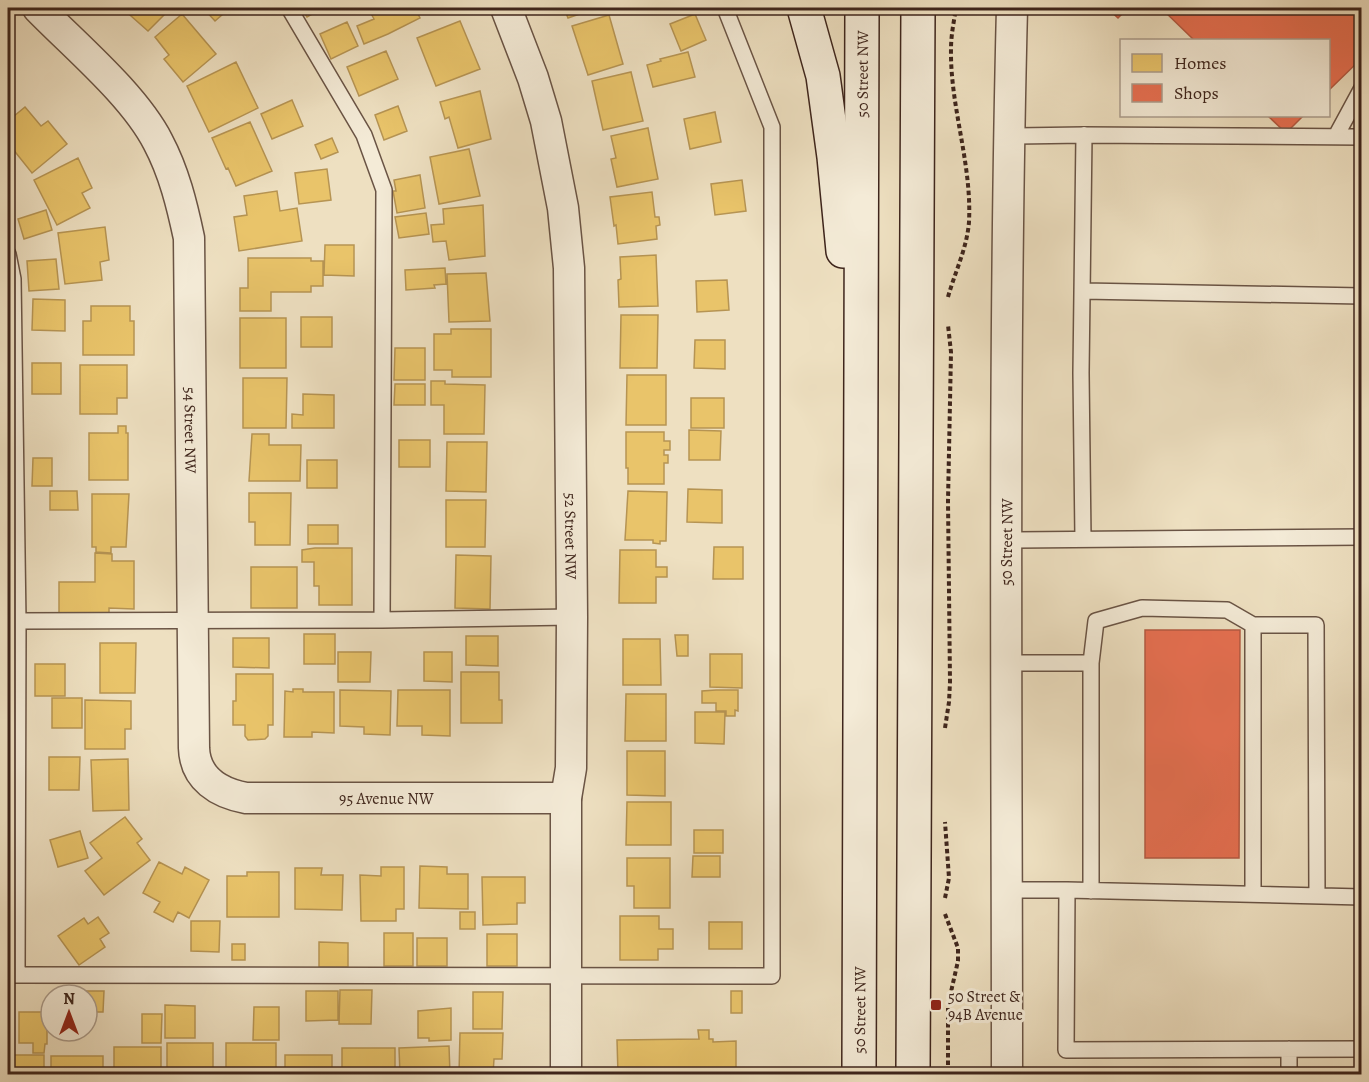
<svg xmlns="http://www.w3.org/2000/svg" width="1369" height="1082" font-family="Alegreya,serif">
<rect width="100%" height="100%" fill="#eee0c1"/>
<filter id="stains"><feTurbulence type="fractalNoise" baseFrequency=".00333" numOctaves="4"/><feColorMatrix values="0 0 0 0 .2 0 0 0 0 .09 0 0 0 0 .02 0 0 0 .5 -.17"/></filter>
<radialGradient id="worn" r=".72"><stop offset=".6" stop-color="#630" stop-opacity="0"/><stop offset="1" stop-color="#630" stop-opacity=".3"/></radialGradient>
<path fill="#e9c46a" stroke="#b69453" stroke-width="1.5" d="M122,8h49l-23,23z
M203,8h27l-15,13z
M301,8h22l-16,9z
M368,8h47l5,10 -32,16 -24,10 -7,-18 17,-7z
M564,8h33l-29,10z
M182,14l34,40 -33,28 -19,-23 5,-4 -14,-18z
M695,14l11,26 -25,11 -11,-27z
M609,15l14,49 -35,11 -16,-49z
M460,21l20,48 -44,17 -19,-48z
M347,22l11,24 -27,13 -11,-25z
M386,51l12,28 -39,17 -12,-29z
M688,52l7,25 -42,10 -6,-22 14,-4 -1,-2z
M236,62l22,46 -49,24 -22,-46z
M631,72l12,49 -40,9 -11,-49z
M480,91l11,48 -33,9 -9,-31 -4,2 -5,-17z
M292,100l11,26 -31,13 -11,-25z
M398,106l9,25 -23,9 -9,-25z
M25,107l16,19 7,-5 19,23 -35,29 -24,-30v-22z
M715,112l6,30 -31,7 -6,-30z
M250,122l22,49 -36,15 -8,-18 -2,1 -14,-31z
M648,128l10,51 -41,8 -6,-28 5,-1 -5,-22z
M332,138l6,14 -17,7 -6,-14z
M469,149l11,47 -41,8 -9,-47z
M78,158l14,30 -10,5 8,15 -33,17 -23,-45z
M327,169l4,31 -32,4 -4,-31z
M420,175l5,33 -28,5 -4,-22h3l-2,-11z
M742,180l4,31 -31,4 -4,-31z
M277,191l3,20 17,-3 5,33 -63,10 -5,-34 13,-2 -3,-19z
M652,192l3,25h4l1,8 -4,1 1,13 -39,5 -2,-19 -2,1 -4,-29z
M483,205l2,51 -36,4 -3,-19 -13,1 -2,-17 13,-1 -1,-15z
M46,210l6,20 -28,9 -6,-20z
M426,213l3,21 -30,4 -4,-21z
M105,227l4,33 -9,2 2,18 -37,4 -7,-51z
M325,245h29v31l-30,-1z
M656,255l2,51 -39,1 -1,-27 3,-1 -1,-22z
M248,258h63v3h12v25h-12v6h-40v19h-31v-23h8z
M56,259l3,30 -30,2 -2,-30z
M445,268l1,16 -12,1 1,3 -29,2 -1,-20z
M486,273l4,48 -41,1 -2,-48z
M727,280l2,30 -32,2 -1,-31z
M33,299l32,1v31l-33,-1z
M91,306h39v15h4v34h-51v-34h8z
M621,315h37l-1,53h-37z
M301,317h31v30h-31z
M240,318h46v50h-46z
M451,329h40v48h-39v-7h-18v-36h17z
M695,340h30v29l-31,-1z
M395,348h30v32h-31z
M32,363h29v31h-29z
M80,365h47v33h-10v16h-37z
M627,375h39v50h-40z
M243,378h44l-1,50h-43z
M431,381h14v3l40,1 -1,49h-40v-29h-13z
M395,384h30v21h-31z
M303,394l31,1v33h-42v-14l11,1z
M691,398h33v30h-33z
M118,426h8v7h2v47h-39v-47h29z
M689,430l32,1 -1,29h-31z
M626,432h38v9h6v9h-6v5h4v8h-4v21h-36v-16h-2z
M252,434h17v11h32l-1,36h-51z
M399,440h31v27h-31z
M447,442h40l-1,50 -40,-1z
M33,458h19v28h-20z
M307,460h30v28h-30z
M688,489l34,1v33l-35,-1z
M50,491h27l1,19h-28z
M628,491l39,1 -1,49h-6v3l-7,-1v-3h-28z
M249,493h42l-1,52h-35v-23h-6z
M92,494h37l-3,53h-15v6l-15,-1v-5h-4z
M446,500h40l-1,47h-39z
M308,525h30v19h-30z
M714,547h29v32h-30z
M315,548h37v57h-33v-19h-5v-24h-12v-12z
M620,550h36v17h11v10h-11v26h-37z
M95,553l17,1v7h22v48l-25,-1v8l-50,-1v-33h36z
M456,555l35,1 -1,53 -35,-1z
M251,567h46v41h-46z
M304,634h31v30h-31z
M675,635h13v21h-11z
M466,636h32v30l-32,-1z
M233,638h36v30l-36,-1z
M623,639h37l1,46h-38z
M100,643h36l-1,50h-35z
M338,652h33l-1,30h-32z
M424,652h28v30l-28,-1z
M710,654h32v34l-32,-1z
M35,664h30v32h-30z
M461,672h38v28h3v23h-41z
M236,674h37v51h-5v11l-3,3 -17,1 -3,-4v-11h-12v-24h3z
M293,689h10v3h31v41l-22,-1v5h-28l1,-46 8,1z
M340,690l51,1 -1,44 -26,-1v-7l-24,-1z
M398,690h52v46l-28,-1v-9h-25z
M716,690h22v21l-3,-1v6h-9v-5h-10v-8h-14v-12z
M626,694h40v47h-41z
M52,698h30v30h-30z
M85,700l46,1v28h-6v20h-40z
M695,712h30l-1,32 -29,-1z
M627,751h38v45l-38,-1z
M49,757h31l-1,33h-30z
M128,759l1,51 -36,1 -2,-51z
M627,802h44v43h-45z
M125,817l17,22 -5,4 13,17 -46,35 -19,-24 17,-13 -12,-15z
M694,830h29v23h-29z
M80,831l8,27 -30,9 -8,-27z
M693,856h27v21h-28z
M627,858h43v50h-36v-22h-7z
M159,862l23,12 3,-7 24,13 -20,38 -11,-6 -5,10 -19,-10 6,-10 -17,-9z
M420,866l27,1v7h21v35l-49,-1z
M381,867h23v42h-8v12h-35l-1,-46 21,1z
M295,868h27l-1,7h22l-1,35 -47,-1z
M247,872h32v45h-52v-41h20z
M482,877h43v26h-8v21l-34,1z
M460,912h15v17h-15z
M620,916h39v13h14v20h-15v11h-38z
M98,917l11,16 -9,6 5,8 -26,18 -21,-29 26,-18 4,6z
M191,921h29l-1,31 -28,-1z
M709,922h33v27h-33z
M384,933h29v33h-29z
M487,934h30v32h-30z
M417,938h30v28h-30z
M319,942l29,1v24h-29z
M232,944h13v16h-13z
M340,990h32l-1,34h-32z
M76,991h28l-1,21h-16v-17h-11z
M306,991h32v29l-32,1z
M731,991h11v22h-11z
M473,992h30l-1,37h-29z
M165,1005l30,1v32h-30z
M254,1007h25v33h-26z
M451,1008v32l-22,1v-3h-11v-27z
M19,1012h28v32h-2l-1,9h-11v-10h-14z
M142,1014h20l-1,29h-19z
M698,1030h11v9h4v3l23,-1v33h-118l-1,-34 82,-1z
M460,1033h43l-1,26h-8l-1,15h-34z
M167,1043h46v31h-46z
M226,1043h50v31h-50z
M449,1046l1,28h-50l-1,-26z
M114,1047h47v27h-47z
M342,1048h53v26h-53z
M8,1055h36v19h-36z
M285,1055h47v19h-47z
M51,1056h52v18h-52z"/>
<path fill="#e76f51" stroke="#b45941" stroke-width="1.5" d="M1107,8h21l-10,10z
M1161,8h201v50l-34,33v-51h-134z
M1268,116h35l-17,17z
M1145,630h95l-1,228h-94z"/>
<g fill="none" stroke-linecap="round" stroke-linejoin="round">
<g stroke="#6a5445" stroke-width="18">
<path id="service" d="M289,8l75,127 20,55 -2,430
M1009,136l75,-1 278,2
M1336,136l26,-48
M8,254l5,25 5,342 -1,354
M1083,291l279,5
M1083,539l-2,-166 3,-238
M1007,540l355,-3
M18,621l364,-1 190,-3
M1253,625h63l1,271
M1007,663h84
M1007,890h60
M1091,891v-228l5,-42 46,-13 85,2 26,15v269
M1362,897l-295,-7 -1,160 296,-1
M8,975l764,1v-849l-47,-119
M1289,1049v25"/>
</g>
<g stroke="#6a5445" stroke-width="33">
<g id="minor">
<path id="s1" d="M38,8c37,38 96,87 120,134 16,30 24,63 31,96l5,510c1,31 25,45 52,50h320"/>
<path id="s2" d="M506,8l27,70 13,43 17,87 6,60 3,349 -1,151 -5,30v276"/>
<path id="s3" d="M1007,1074c0,-355 -4,-711 5,-1066"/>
</g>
</g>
<g stroke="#3e251c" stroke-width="36">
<g id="secondary">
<path d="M804,8l19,68 11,81 9,94"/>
<path id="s4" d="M859,1074l3,-1066"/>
<path d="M913,1074l5,-1066"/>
</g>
</g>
<path stroke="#3e251c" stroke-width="4" stroke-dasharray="4.5 3" stroke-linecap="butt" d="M948,297c7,-25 19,-49 21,-75 3,-59 -19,-115 -18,-173 0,-14 3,-28 5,-41
M945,728l4,-26 1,-20 -2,-181 3,-149 -3,-27
M945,898l4,-20 -4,-56
M945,914l13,34v13l-10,44v69"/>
<use href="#service" stroke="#f4ebd7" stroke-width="15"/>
<use href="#minor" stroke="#f4ebd7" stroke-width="30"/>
<use href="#secondary" stroke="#f4ebd7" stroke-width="33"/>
</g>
<rect fill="#8f2418" stroke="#f4ebd7" stroke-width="2" x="930" y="999" width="12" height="12" rx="3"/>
<g text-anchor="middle" stroke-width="6" stroke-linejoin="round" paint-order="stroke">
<g font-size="16" fill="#3e251c" stroke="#f4ebd7">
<text dy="6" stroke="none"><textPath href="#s4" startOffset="1000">50 Street NW</textPath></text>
<text dy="6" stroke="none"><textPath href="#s1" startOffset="474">54 Street NW</textPath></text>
<text dy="6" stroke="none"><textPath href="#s2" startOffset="537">52 Street NW</textPath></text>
<text dy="6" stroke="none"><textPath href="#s3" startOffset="532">50 Street NW</textPath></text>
<text dy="6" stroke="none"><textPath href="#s1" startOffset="1011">95 Avenue NW</textPath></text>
<text dy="6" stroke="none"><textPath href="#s4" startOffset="64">50 Street NW</textPath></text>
</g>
<g font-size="16" fill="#3e251c" stroke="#f4ebd7" text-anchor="start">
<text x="948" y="1002">50 Street &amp;<tspan x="948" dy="18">94B Avenue</tspan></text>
</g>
</g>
<rect width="1369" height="1082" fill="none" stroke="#eee0c1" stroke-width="30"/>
<rect x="9" y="9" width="1351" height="1064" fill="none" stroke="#3e251c" stroke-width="3"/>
<rect x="15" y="15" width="1339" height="1052" fill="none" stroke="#3e251c" stroke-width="1.5"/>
<rect x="1120" y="39" width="210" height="78" fill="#f4ebd7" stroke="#ab9c8c" stroke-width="1.5"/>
<rect x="1132" y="54" width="30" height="18" fill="#e9c46a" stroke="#ab9c8c" stroke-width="1.5"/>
<text x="1174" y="69" font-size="18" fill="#3e251c">Homes</text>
<rect x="1132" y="84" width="30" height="18" fill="#e76f51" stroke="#ab9c8c" stroke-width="1.5"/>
<text x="1174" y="99" font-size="18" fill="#3e251c">Shops</text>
<g transform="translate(69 1013)"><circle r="28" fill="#f4ebd7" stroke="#ab9c8c" stroke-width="1.5"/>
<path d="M0-4.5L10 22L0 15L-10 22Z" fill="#8f2418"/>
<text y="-9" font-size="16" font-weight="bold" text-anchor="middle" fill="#3e251c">N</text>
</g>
<rect width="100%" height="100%" filter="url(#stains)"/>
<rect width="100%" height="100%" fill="url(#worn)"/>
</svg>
